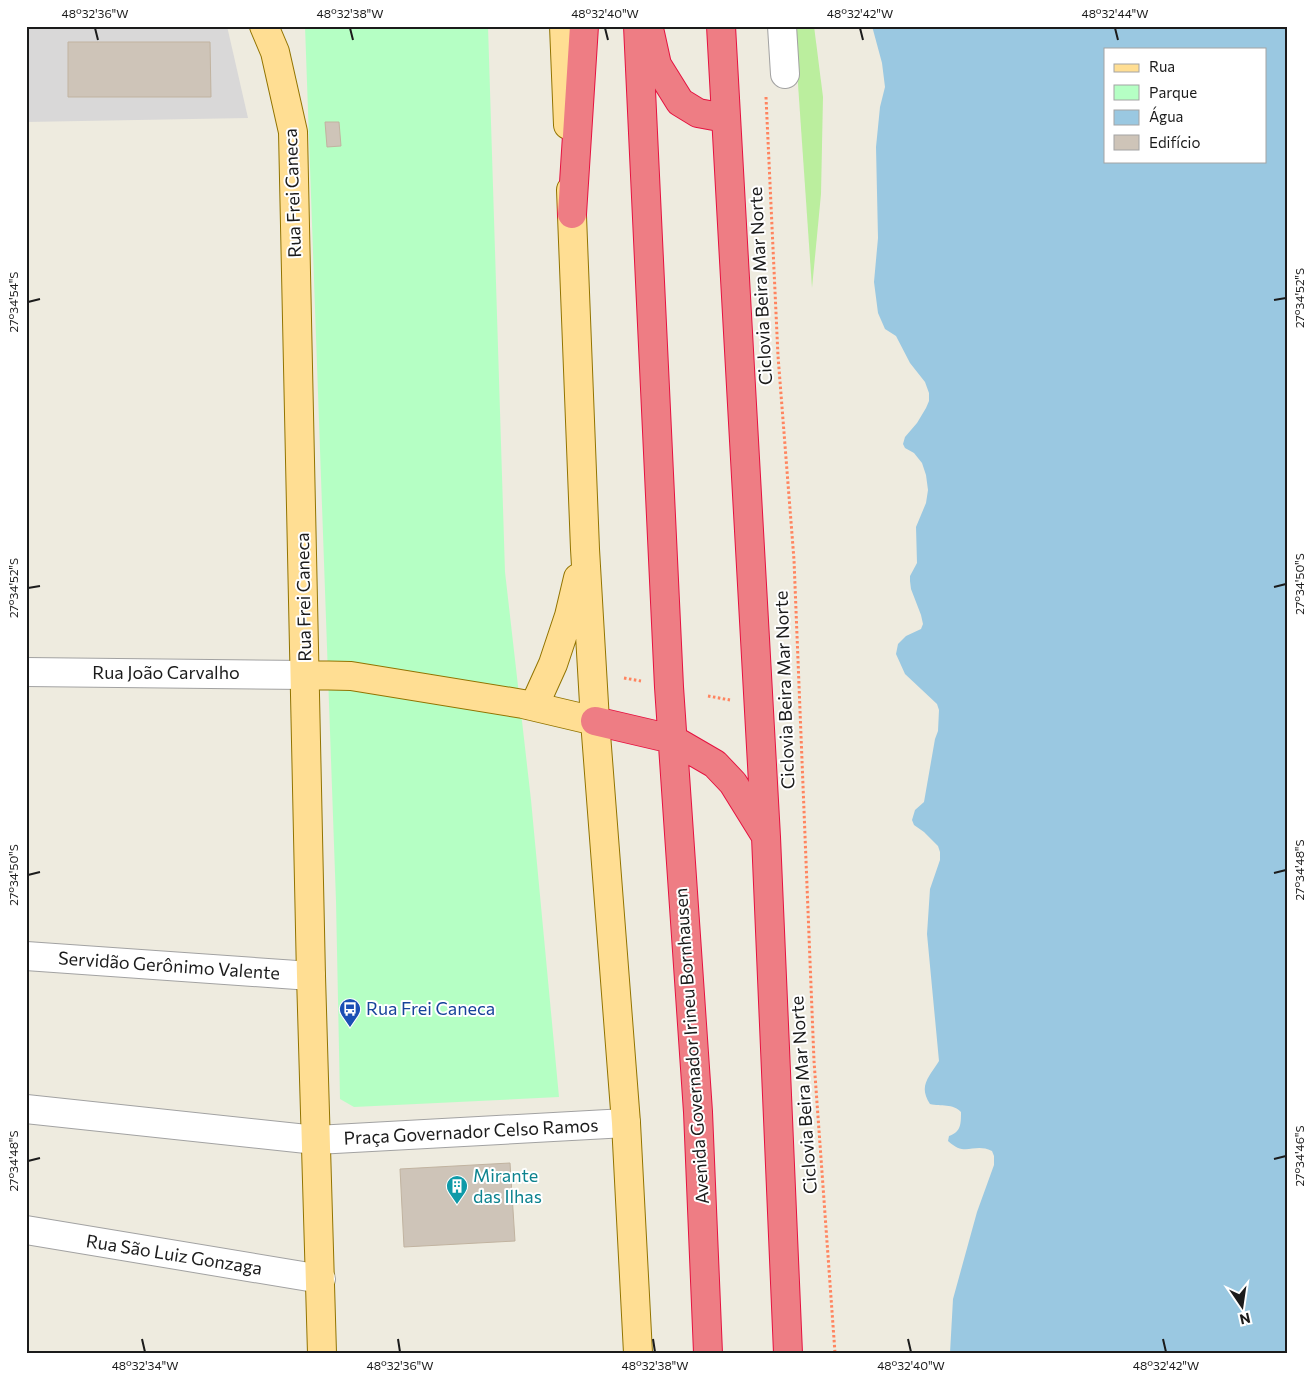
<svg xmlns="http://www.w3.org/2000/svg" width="1314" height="1379" font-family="Commissioner,sans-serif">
<rect width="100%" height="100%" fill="#eeebdf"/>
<path fill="#d9d8d8" d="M26,26h201l21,92 -222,4z"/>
<path fill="#bbee9e" d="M794,26h20l9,71 -2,97 -9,94z"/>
<path fill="#b5ffc4" d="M305,26h183l17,546 26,228 28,297 -205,10 -14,-8 -4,-198z"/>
<path fill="#9ac8e1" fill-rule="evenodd" d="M872,26h416v1327h-338l3,-54 24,-87 17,-47v-9l-2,-5c-19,-9 -26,7 -44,-10l1,-5c12,-4 12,-12 12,-24 -8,-9 -20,-5 -31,-8 -12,-18 -1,-27 9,-43l-12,-127 3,-45 10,-29v-8l-2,-6 -14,-14 -10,-7 -2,-5 3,-10 9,-8 11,-63 3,-8 1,-21 -2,-6 -32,-30 -9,-20 2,-10 8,-8 15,-7 2,-5 -2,-9 -10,-26 -1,-8v-5l7,-13 -1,-36 10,-24 2,-13 -2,-15 -4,-12 -8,-10 -9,-5 -2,-4 2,-7 12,-14 9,-15 3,-7v-8l-4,-11 -15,-19 -14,-27 -11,-7 -7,-16 -4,-31 4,-44 -2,-91 4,-40 5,-20 -3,-24zM1105,49h160v112h-160z"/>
<path fill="#cec4b8" stroke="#c1b3a0" d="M68,42h142l1,55h-143z
M325,122h14l2,24 -14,1z
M510,1163l5,78 -111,6 -4,-78z"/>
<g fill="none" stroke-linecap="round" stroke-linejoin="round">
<g stroke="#a2a2a2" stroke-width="30">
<path id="minor" d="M782,26l3,48
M26,672l280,3
M26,956l285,20
M26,1109l290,31 310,-17
M26,1230l295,49"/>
</g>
<g stroke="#927400" stroke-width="30">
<path id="major" d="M264,26l11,26 18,80 18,844 11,377
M564,26l4,99
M571,190l14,359 10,172 31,402 12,230
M306,675l45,1 172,28 72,17
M534,706l19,-42 16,-48 9,-38"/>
</g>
<g stroke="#e51240" stroke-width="30">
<path id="highway" d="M638,26l31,661 29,425 10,241
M721,26l45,811 22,516
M650,33l7,32 23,37 18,11 27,5
M572,214l12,-188
M595,721l77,18 43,25 18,19 31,50"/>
</g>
<path stroke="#ff845f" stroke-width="3" stroke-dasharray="2.5 2.5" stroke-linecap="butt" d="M766,97l12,259 16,204 20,501 21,292
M624,678l17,3
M708,696l22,4"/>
<use href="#minor" stroke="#fff" stroke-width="28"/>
<use href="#major" stroke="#ffde93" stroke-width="28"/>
<use href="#highway" stroke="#ee7d84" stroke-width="28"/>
</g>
<path fill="none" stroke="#1b1b1b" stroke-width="2" d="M95,28l3,12M350,28l3,12M605,28l3,12M860,28l3,12M1115,28l3,12M1274,300l12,-2M28,302l12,-3M1274,587l12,-3M28,588l12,-2M1274,873l12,-3M28,875l12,-3M1274,1159l12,-3M28,1161l12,-3M142,1339l3,13M398,1339l2,13M653,1339l2,13M908,1339l3,13M1163,1339l3,13"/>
<defs>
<g id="bus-pin" transform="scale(1.125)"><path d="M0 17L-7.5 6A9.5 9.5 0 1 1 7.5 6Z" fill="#1a4fb4" stroke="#fff"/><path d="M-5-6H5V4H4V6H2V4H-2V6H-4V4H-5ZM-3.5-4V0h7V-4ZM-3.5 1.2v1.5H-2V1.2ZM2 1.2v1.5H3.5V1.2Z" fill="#fff"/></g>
<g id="building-pin" transform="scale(1.125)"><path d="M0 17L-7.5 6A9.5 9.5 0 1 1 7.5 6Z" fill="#0f9aa8" stroke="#fff"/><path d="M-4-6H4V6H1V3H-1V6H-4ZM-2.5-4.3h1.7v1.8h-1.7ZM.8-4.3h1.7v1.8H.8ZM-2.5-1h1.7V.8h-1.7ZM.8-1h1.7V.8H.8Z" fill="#fff"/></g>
</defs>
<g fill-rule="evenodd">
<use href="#bus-pin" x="350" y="1009"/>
<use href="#building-pin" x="457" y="1186"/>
</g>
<g text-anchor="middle" stroke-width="4" stroke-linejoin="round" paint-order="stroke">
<g font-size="18" fill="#1b1b1b" stroke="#fff">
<text transform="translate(293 193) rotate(-92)" y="6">Rua Frei Caneca</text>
<text transform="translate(761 286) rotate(-93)" y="6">Ciclovia Beira Mar Norte</text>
<text transform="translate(304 597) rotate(-91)" y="6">Rua Frei Caneca</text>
<text x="166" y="679">Rua João Carvalho</text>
<text transform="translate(785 690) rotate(-92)" y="6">Ciclovia Beira Mar Norte</text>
<text transform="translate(169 966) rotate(4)" y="6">Servidão Gerônimo Valente</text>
<text transform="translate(692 1046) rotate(-94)" y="6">Avenida Governador Irineu Bornhausen</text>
<text transform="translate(804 1095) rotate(-94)" y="6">Ciclovia Beira Mar Norte</text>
<text transform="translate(471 1132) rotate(-3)" y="6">Praça Governador Celso Ramos</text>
<text transform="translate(174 1255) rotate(9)" y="6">Rua São Luiz Gonzaga</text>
</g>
<g font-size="18" fill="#164399" stroke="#fff" text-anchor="start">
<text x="366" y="1015">Rua Frei Caneca</text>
</g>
<g font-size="18" fill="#0d838f" stroke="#fff" text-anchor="start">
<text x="473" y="1182">Mirante<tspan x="473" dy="21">das Ilhas</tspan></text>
</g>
</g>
<rect width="1314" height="1379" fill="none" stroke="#ffffff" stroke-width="55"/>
<rect x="1104" y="48" width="162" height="115" fill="#ffffff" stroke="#a4a4a4"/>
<rect x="1114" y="64" width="25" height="8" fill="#ffde93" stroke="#a4a4a4"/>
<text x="1149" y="72" font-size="15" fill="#1b1b1b">Rua</text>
<rect x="1114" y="85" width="25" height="15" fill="#b5ffc4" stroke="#a4a4a4"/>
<text x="1149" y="98" font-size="15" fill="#1b1b1b">Parque</text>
<rect x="1114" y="110" width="25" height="15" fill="#9ac8e1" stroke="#a4a4a4"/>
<text x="1149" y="122" font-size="15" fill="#1b1b1b">Água</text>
<rect x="1114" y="135" width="25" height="15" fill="#cec4b8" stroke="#a4a4a4"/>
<text x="1149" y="148" font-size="15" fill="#1b1b1b">Edifício</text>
<g transform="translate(1242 1306) rotate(167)" stroke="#ffffff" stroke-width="4" paint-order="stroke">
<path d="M0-4L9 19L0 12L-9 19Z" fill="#1b1b1b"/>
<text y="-8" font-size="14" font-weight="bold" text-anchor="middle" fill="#1b1b1b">N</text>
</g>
<rect x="28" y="28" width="1258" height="1324" fill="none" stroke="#1b1b1b" stroke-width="2"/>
<g font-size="12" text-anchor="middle" fill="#1b1b1b">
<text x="95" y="18">48°32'36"W</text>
<text x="350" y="18">48°32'38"W</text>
<text x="605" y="18">48°32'40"W</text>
<text x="860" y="18">48°32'42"W</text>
<text x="1115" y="18">48°32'44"W</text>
<text transform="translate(1300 298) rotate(-90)" y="4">27°34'52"S</text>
<text transform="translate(14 302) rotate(-90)" y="4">27°34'54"S</text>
<text transform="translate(1300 584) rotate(-90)" y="4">27°34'50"S</text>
<text transform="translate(14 588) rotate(-90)" y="4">27°34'52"S</text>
<text transform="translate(1300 870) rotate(-90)" y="4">27°34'48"S</text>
<text transform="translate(14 875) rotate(-90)" y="4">27°34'50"S</text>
<text transform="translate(1300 1156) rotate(-90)" y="4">27°34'46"S</text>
<text transform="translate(14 1161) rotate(-90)" y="4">27°34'48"S</text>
<text x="145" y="1370">48°32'34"W</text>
<text x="400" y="1370">48°32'36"W</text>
<text x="655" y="1370">48°32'38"W</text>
<text x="911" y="1370">48°32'40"W</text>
<text x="1166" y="1370">48°32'42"W</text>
</g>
</svg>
